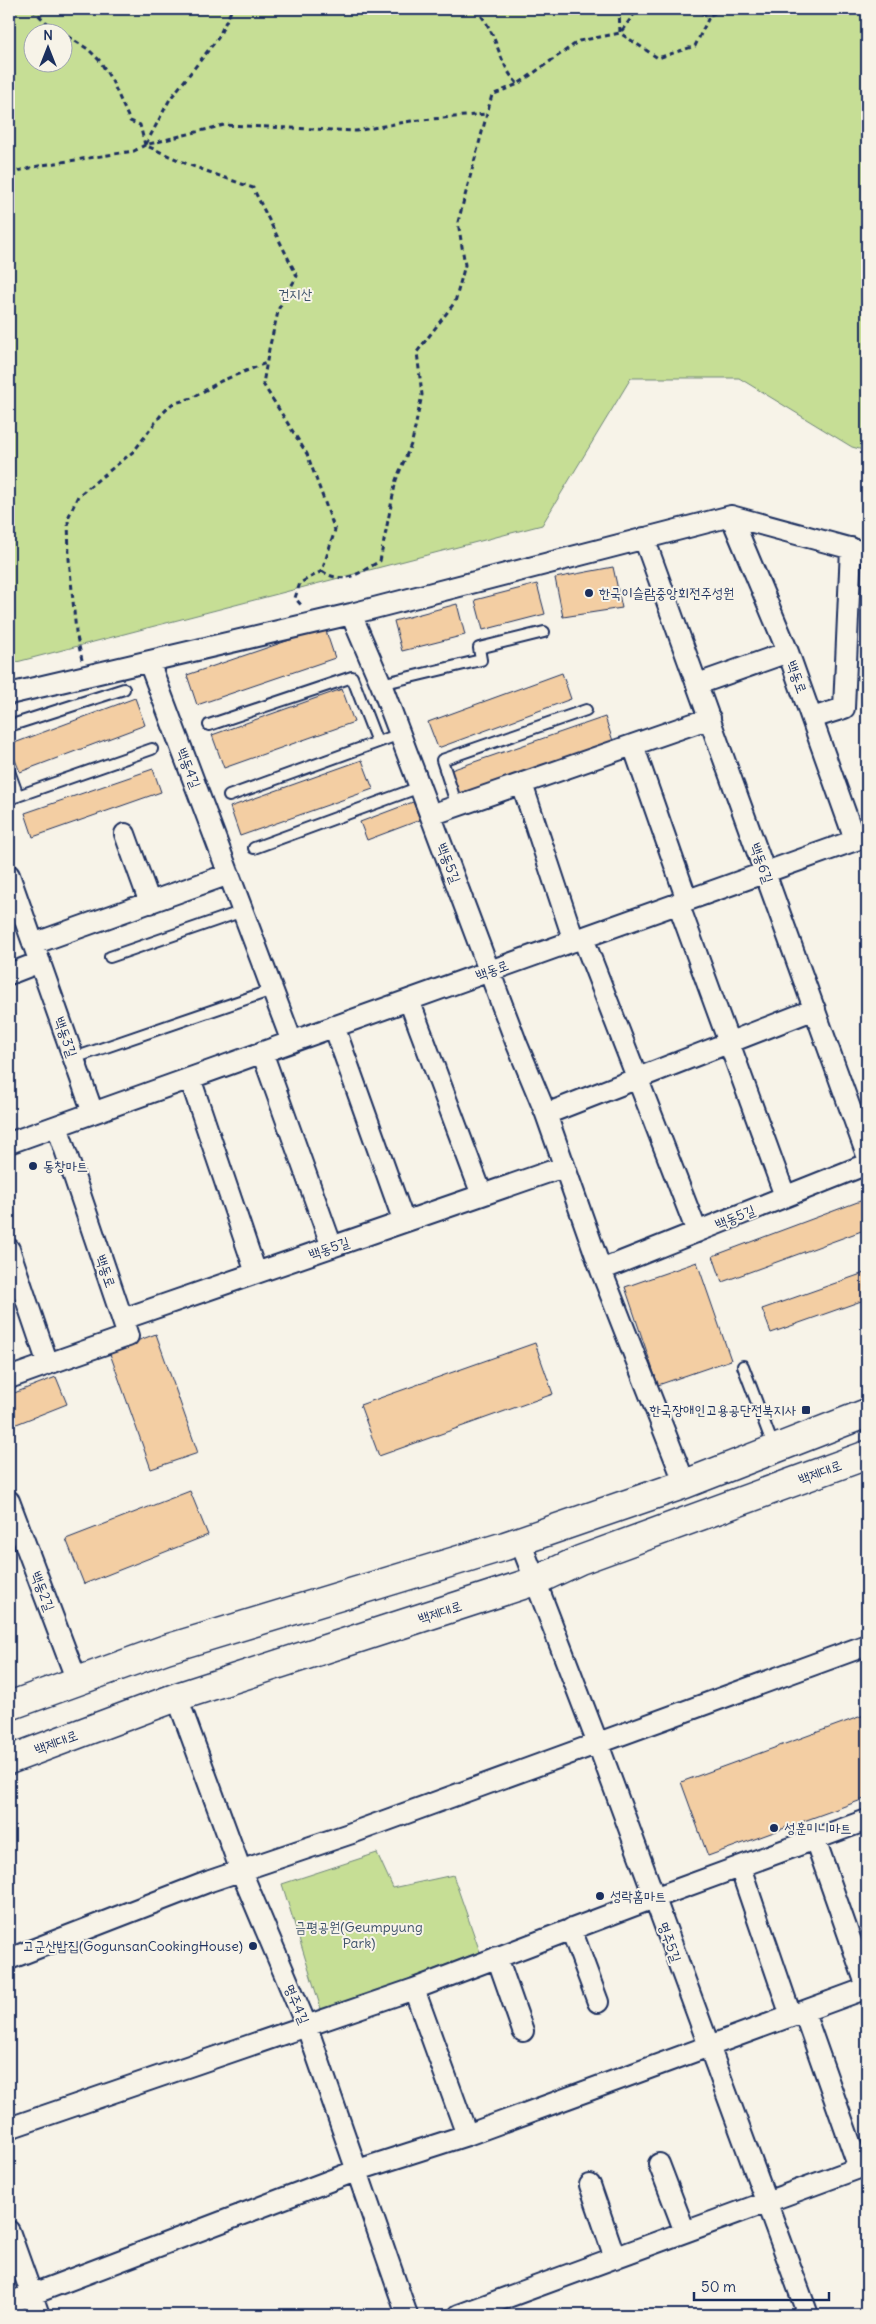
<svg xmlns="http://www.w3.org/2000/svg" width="876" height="2324" font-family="Delius,'Poor Story',sans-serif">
<rect width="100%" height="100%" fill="#f7f3e8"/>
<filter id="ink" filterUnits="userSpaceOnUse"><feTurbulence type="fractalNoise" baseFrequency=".02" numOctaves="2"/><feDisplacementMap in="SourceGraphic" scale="10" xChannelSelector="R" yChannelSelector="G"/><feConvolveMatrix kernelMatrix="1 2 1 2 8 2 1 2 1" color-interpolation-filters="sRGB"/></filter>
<g filter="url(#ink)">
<path fill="#c6de95" stroke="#70867a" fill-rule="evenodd" d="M9,9h858v442l-15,-4 -113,-69h-108l-89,147 -533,139zM32,32h30v30h-30z
M377,1853l16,35 60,-13 27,77 -158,60 -40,-128z"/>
<path fill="#f3cea3" stroke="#1b2f5e" d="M613,567l9,41 -59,9 -8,-39z
M537,584l8,30 -62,16 -8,-30z
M457,604l8,31 -63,16 -8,-30z
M325,628l10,30 -138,47 -10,-30z
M562,673l9,26 -133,49 -10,-26z
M342,689l12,33 -130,46 -12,-33z
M135,698l10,27 -125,47 -11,-27z
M605,717l10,30 -154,53 -10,-30z
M362,760l11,29 -133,47 -10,-29z
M153,769l8,23 -128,45 -8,-24z
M413,802l7,18 -53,20 -7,-18z
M863,1200l4,10v19l-145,53 -9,-26z
M697,1262l34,98 -73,25 -33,-98z
M867,1272v27l-96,34 -9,-24z
M156,1334l42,119 -47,16 -42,-118z
M535,1343l18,51 -174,62 -19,-51z
M56,1377l11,27 -58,23v-32z
M190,1491l18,44 -124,49 -18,-45z
M867,1714v84l-159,58 -27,-74z"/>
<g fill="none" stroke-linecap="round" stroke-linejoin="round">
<g stroke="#1b2f5e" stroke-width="14">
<path id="lane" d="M381,684l100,-24 -2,-12 65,-16
M209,725l143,-48 25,65
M9,726l115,-37
M9,771l9,25
M229,796l171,-62
M9,799l143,-50
M457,806l-15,-46 144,-50
M254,848l166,-61
M110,957l133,-46
M74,1058l198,-68
M743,1366l31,82"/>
</g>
<g stroke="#1b2f5e" stroke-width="24">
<path id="street" d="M731,516l57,136 67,188
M644,538l223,617
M351,614l30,70 135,358 30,72 55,156 84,214
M149,662l143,380
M698,684l90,-32
M9,694l342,-80 380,-98 136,37
M812,718l32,-10 7,-160
M633,745l54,155
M522,784l52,157
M431,815l279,-97
M125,834l25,69
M9,875l84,238
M678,903l107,293
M583,938l114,294
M33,944l196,-70
M9,974l31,-12
M409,1000l73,195
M334,1026l70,196
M262,1052l70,195
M190,1078l66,195
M546,1114l269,-105
M9,1143l858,-307
M9,1249l39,115 -39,14
M601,1270l266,-106
M123,1319l440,-152
M48,1364l80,-28 -71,-210
M9,1501l68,180
M520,1541l78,203 210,571
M177,1697l64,174 66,156 100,288
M815,1839l52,148
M740,1867l51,149
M571,1929l27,73
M497,1957l26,74
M9,1959l201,-78 139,-47 518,-189
M414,1989l53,146
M804,2012l55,156
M9,2128l405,-139 240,-91 213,-78
M659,2164l26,68
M590,2185l25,73
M9,2231l30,84
M9,2303l349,-133 109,-35 400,-147
M459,2315l408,-150"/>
</g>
<g stroke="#1b2f5e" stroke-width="31">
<path id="secondary" d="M9,1706l157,-57 339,-103 180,-62 182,-71
M9,1760l168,-63 358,-116 45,-21 287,-105"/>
</g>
<path stroke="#1b2f5e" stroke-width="3" stroke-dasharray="5 4" stroke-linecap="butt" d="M32,9l17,16 39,24 12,12 12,20 18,40 10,4 5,20 42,19 66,24 44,88 -18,32 -10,41 -6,35 44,70 28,76 -13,41 -22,12 -5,15 7,8
M475,9c23,21 22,55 43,75
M619,9l1,24 38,25 37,-12 15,-31
M684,9l26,6 15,-6
M146,144l24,-45 48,-61 14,-29
M9,173l34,-8 91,-14 11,-6 79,-20 132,6 55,-10 75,-7
M322,571c22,15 37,2 58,-10l16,-81 16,-38 10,-47 -5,-43 38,-50 10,-37 -7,-43 34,-127 26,-11 61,-43 41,-8 18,-24
M82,660l-6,-28 -7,-73 -1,-41 10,-22 56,-45 27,-36 11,-11 20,-6 29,-17 45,-18"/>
<use href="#lane" stroke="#f7f3e8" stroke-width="10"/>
<use href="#street" stroke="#f7f3e8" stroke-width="20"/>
<use href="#secondary" stroke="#f7f3e8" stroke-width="28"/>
</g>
</g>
<g fill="#1b2f5e" stroke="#f7f3e8" stroke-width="2">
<circle cx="589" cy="593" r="5"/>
<circle cx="33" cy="1166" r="5"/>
<rect x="801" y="1405" width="10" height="10" rx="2.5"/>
<circle cx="774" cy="1828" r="5"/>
<circle cx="600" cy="1896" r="5"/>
<circle cx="253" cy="1946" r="5"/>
</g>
<g text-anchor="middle" stroke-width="4" stroke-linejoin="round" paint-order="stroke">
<g font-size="14" fill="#3d5269" stroke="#f7f3e8">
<text x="295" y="299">건지산</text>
<text x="359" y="1932">금평공원(Geumpyung<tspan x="359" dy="16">Park)</tspan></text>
</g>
<g font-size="14" fill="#1b2f5e" stroke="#f7f3e8" text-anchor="start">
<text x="599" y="598">한국이슬람중앙회전주성원</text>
<text x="43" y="1171">동창마트</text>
<text x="796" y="1415" text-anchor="end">한국장애인고용공단전북지사</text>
<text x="784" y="1833">성훈미니마트</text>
<text x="610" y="1901">성락홈마트</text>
<text x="243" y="1951" text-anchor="end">고군산밥집(GogunsanCookingHouse)</text>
</g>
<g font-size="14" fill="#1b2f5e" stroke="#f7f3e8">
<text transform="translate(797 677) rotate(70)" y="5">백동로</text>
<text transform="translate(189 768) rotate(69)" y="5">백동4길</text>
<text transform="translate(449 863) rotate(69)" y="5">백동5길</text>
<text transform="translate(762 863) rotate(70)" y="5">백동6길</text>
<text transform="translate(492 970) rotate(-20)" y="5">백동로</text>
<text transform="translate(66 1037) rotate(70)" y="5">백동3길</text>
<text transform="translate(735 1217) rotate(-22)" y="5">백동5길</text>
<text transform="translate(329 1248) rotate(-19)" y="5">백동5길</text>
<text transform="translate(106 1271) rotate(71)" y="5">백동로</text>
<text transform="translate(820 1472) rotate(-20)" y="5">백제대로</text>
<text transform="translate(43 1591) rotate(69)" y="5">백동2길</text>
<text transform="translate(440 1612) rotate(-18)" y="5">백제대로</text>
<text transform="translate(56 1742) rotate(-20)" y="5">백제대로</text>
<text transform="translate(670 1942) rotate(70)" y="5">명주5길</text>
<text transform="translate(297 2004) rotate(67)" y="5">명주4길</text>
</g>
</g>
<rect width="876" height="2324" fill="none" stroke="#f7f3e8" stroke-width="30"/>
<rect x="15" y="15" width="846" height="2294" fill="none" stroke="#1b2f5e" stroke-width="2" filter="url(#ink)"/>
<g transform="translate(48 48)"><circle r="24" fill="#f7f3e8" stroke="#9fa5b1"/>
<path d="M0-4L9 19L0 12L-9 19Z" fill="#1b2f5e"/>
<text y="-8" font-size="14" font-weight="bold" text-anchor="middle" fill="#1b2f5e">N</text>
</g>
<path d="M694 2292v8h135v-8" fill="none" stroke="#1b2f5e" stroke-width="2.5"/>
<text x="701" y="2292" font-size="15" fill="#1b2f5e" stroke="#f7f3e8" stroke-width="4" paint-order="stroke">50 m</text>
</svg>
